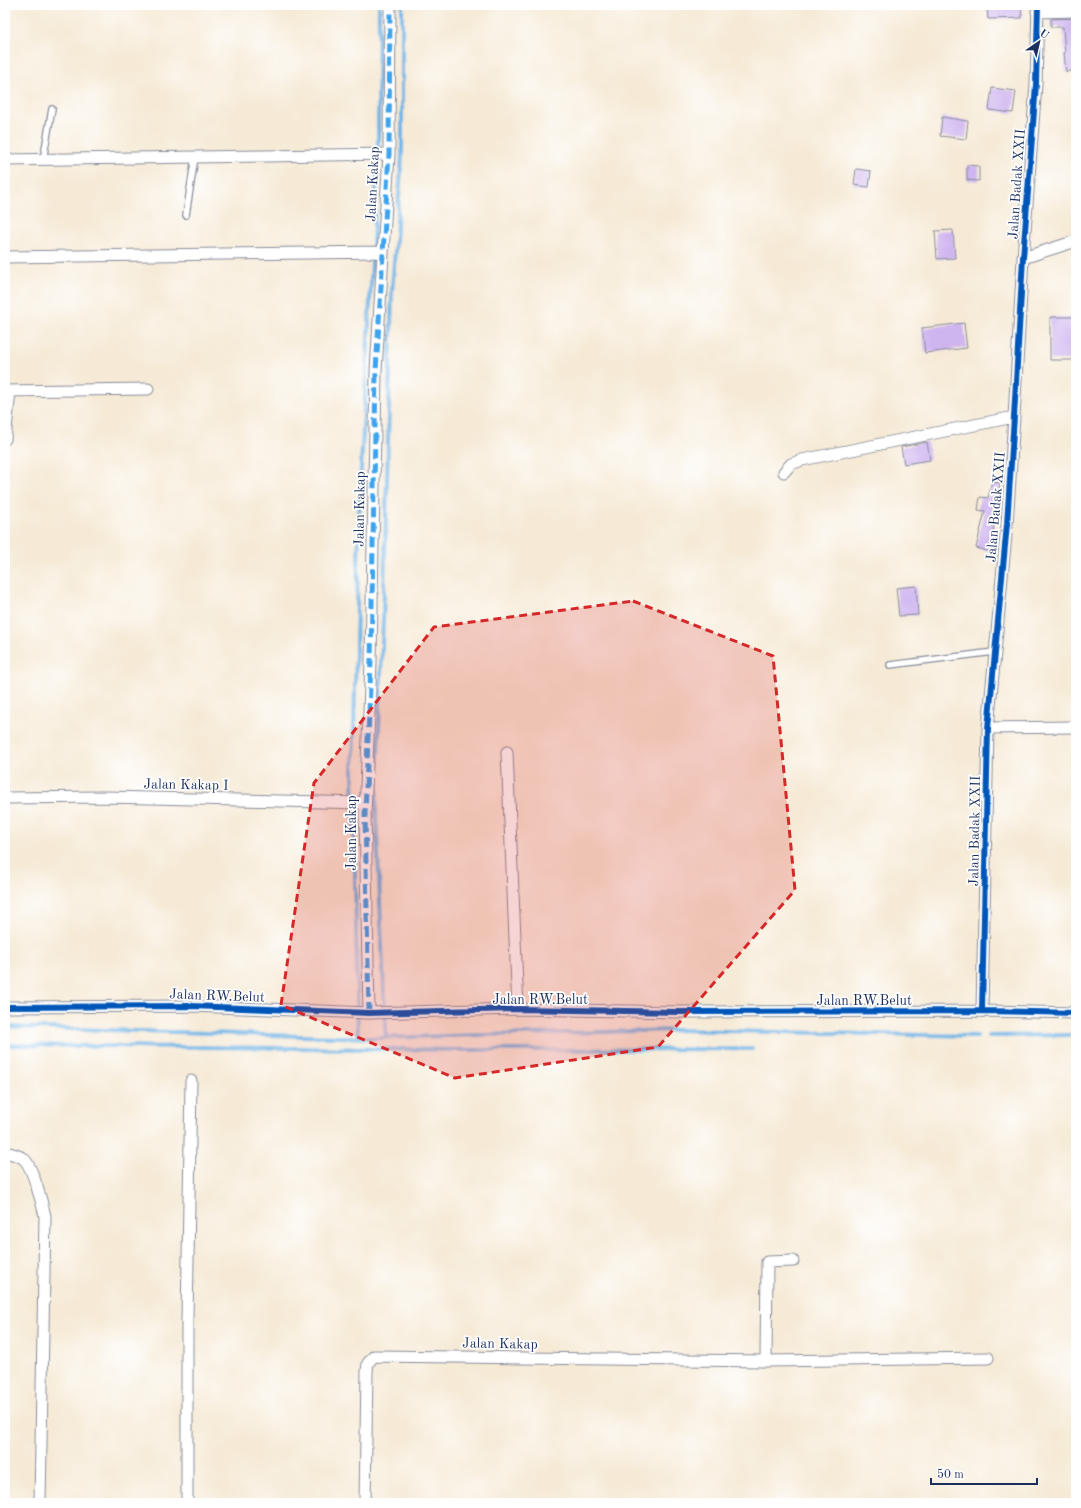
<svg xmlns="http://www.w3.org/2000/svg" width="1081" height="1508" font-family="'Old Standard TT',serif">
<rect width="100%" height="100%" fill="#fff"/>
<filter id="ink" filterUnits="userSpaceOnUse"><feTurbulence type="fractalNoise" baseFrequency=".025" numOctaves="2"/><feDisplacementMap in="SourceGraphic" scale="8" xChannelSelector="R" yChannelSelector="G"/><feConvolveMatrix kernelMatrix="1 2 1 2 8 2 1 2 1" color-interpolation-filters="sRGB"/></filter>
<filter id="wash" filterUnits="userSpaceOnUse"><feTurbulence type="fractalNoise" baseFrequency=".012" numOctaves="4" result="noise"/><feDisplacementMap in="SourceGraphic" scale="16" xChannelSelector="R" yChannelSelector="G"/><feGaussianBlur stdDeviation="0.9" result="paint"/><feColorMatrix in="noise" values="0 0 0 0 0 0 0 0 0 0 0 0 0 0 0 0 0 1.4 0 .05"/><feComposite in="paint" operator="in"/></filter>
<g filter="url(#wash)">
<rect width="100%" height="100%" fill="#f6ead6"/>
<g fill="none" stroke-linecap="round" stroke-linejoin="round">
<path stroke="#70b3e5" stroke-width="4" d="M5,1027l367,11 303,-8 302,6
M989,1036l87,-1
M358,1037l-5,-266 7,-285 18,-332 1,-149
M386,1037l-10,-228 8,-218 8,-300 10,-135v-151
M5,1045l463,5 284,-1"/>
</g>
<g id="blocks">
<path fill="#cfb5f0" d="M987,5h34l1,13 -34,1z
M1076,18v52l-10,2 -2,-19h1l-2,-26h-12v-8z
M992,88l24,3 -3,22 -24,-3z
M942,117l26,4 -2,18 -26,-3z
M967,165l12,1v15l-12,-1z
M856,169l15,2 -2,16 -15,-2z
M953,230l2,28 -18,1 -2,-28z
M1050,317h26v43h-26z
M964,323l3,25 -42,5 -3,-25z
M927,442l3,18 -26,4 -3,-17z
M992,482l8,1 -7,49 4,1 -4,19 -17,-4 9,-37 -7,-1 2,-13 8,1z
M916,586l2,29 -19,1 -3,-28z"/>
</g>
</g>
<g filter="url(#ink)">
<use href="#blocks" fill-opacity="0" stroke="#888c9a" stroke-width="1"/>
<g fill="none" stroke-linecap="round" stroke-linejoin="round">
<g stroke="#888c9a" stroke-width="8">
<path id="lane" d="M43,160l9,-51
M186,215l9,-58
M890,665l104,-13"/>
</g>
<g stroke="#888c9a" stroke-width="13">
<path id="street" d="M1037,12l39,-1
M5,160l384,-6
M5,257l378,-5
M1023,258l53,-17
M5,391l143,-2
M5,439l5,-48
M784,472l7,-8 11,-4 212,-43
M988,728l88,-1
M507,752l11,257
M5,798l100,-1 260,6
M5,1007l186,-1 178,7 149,-4 161,3 303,-1 94,2
M982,1011l6,-283 19,-204 7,-107 9,-159 13,-174 2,-79
M369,1013l-4,-198 6,-154 5,-290 13,-217 1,-149
M5,1152c7,2 15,3 20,8 8,9 17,43 20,56l-5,287
M766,1361l1,-99 26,-1
M187,1503v-183l4,-239
M365,1503l2,-131 1,-9 6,-7 392,5 222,-3"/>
</g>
<use href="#lane" stroke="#fff" stroke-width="5.5"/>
<use href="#street" stroke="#fff" stroke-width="11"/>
<path stroke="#3da3ed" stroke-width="5" stroke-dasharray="10 5" stroke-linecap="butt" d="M369,1013l-4,-198 6,-154 5,-290 13,-217 1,-149"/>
<g stroke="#fff" stroke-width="8">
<path id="cycleway" d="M5,1007l186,-1 178,7 149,-4 161,3 303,-1 94,2
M982,1011l6,-283 19,-204 7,-107 9,-159 13,-174 2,-79"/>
</g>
<use href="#cycleway" stroke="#0057b8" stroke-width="6"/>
</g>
</g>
<path fill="#d62828" fill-opacity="0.2" stroke="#d62828" stroke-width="3" stroke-dasharray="8 5" stroke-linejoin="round" d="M633,601l140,55 22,234 -137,157 -203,31 -174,-73 33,-222 120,-156z"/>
<g text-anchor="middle" stroke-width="3.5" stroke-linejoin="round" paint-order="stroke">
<g font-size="14" fill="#1b2f5e" stroke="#fff">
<text transform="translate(372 184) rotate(-87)" y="5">Jalan Kakap</text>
<text transform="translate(1016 184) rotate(-86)" y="5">Jalan Badak XXII</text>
<text transform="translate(995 507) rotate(-85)" y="5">Jalan Badak XXII</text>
<text transform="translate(359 509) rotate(-89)" y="5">Jalan Kakap</text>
<text transform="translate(186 784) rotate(1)" y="5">Jalan Kakap I</text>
<text transform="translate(974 831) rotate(-89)" y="5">Jalan Badak XXII</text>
<text transform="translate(351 833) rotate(-90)" y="5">Jalan Kakap</text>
<text transform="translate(217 995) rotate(2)" y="5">Jalan RW.Belut</text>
<text x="540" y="1004">Jalan RW.Belut</text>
<text x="864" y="1005">Jalan RW.Belut</text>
<text transform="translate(500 1343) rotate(1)" y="5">Jalan Kakap</text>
</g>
</g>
<rect width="1081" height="1508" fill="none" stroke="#fff" stroke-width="20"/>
<g transform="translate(1039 42) rotate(34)" stroke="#ffffff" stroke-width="3" paint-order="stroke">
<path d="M0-3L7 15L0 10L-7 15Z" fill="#1b2f5e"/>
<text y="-6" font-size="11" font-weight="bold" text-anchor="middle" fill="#1b2f5e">U</text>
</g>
<path d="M931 1478v6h106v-6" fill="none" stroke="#1b2f5e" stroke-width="2"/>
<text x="937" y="1478" font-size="12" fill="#1b2f5e" stroke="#ffffff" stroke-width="3" paint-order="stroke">50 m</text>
</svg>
